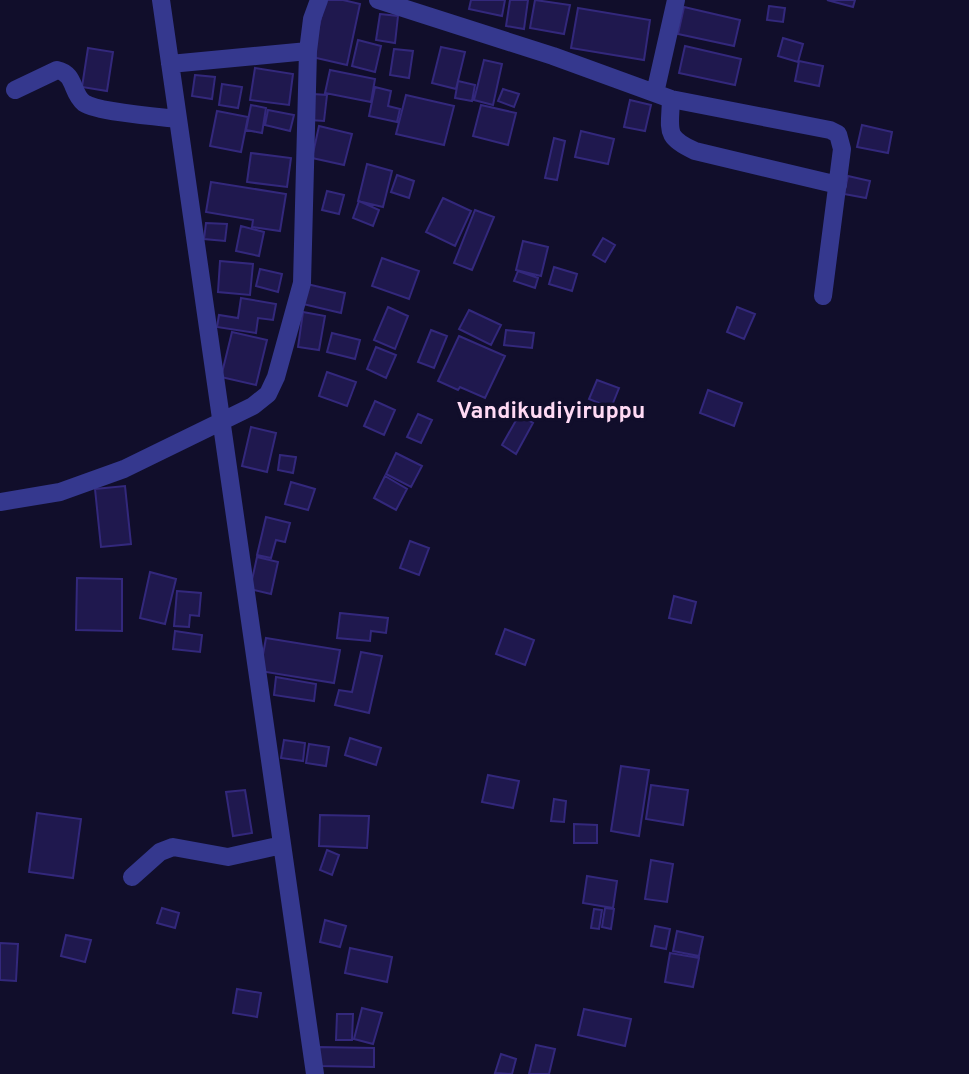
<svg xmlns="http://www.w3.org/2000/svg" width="969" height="1074" font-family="Overpass,sans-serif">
<rect width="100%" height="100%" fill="#110e2b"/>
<path fill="#1f184e" stroke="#33287c" stroke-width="2" d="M325,0h18l17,4 -13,61 -35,-8z
M471,0h34l-3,16 -33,-7z
M510,0h18l-4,29 -18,-3z
M535,0l35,5 -6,29 -34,-6z
M827,0h28l-2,7z
M769,6l16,2 -2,14 -16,-2z
M684,7l56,13 -6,26 -56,-12z
M578,8l72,12 -6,40 -73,-12z
M380,14l18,2 -3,27 -19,-3z
M783,38l20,6 -5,18 -20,-6z
M358,40l23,6 -6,26 -23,-6z
M685,46l56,13 -6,26 -56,-12z
M441,47l24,5 -9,37 -24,-6z
M88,48l25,4 -6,39 -25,-4z
M394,49l19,2 -4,27 -19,-3z
M484,60l18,4 -9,41 -19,-5z
M799,61l24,5 -4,20 -24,-5z
M255,68l38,6 -4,31 -39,-5z
M330,70l45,9 -4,23 -46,-9z
M195,75l20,2 -3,22 -20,-3z
M458,81l17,4 -3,16 -17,-3z
M222,84l20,3 -4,21 -19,-3z
M375,87l16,4 -3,15 12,3 -3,13 -28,-6z
M503,89l16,5 -5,13 -16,-6z
M313,94l14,1 -3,26 -14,-1z
M406,95l48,11 -10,39 -48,-11z
M630,100l21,5 -6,26 -21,-4z
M251,105l15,3 -4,25 -16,-3z
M481,105l35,8 -8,32 -35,-9z
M268,110l26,5 -4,16 -25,-6z
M217,111l31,6 -7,35 -31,-6z
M862,125l30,7 -4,21 -31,-6z
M319,126l33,8 -8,31 -32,-7z
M581,131l33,8 -6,25 -33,-7z
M554,138l11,3 -8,39 -12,-2z
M251,153l40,5 -4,29 -40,-5z
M367,164l25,7 -9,36 -25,-6z
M397,175l17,6 -5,17 -18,-6z
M848,176l22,5 -4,17 -22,-4z
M211,182l75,12 -6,37 -28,-4 1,-7 -47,-8z
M327,191l17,4 -5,19 -17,-4z
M443,198l28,13 -16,35 -29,-14z
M359,201l20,9 -6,16 -20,-8z
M475,210l19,7 -22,53 -18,-7z
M206,223l21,1 -2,17 -21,-2z
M241,226l23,6 -5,24 -23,-5z
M603,238l12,7 -10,17 -12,-7z
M523,241l25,6 -7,29 -25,-6z
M382,258l37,13 -10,28 -37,-13z
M220,261l33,3 -3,31 -32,-3z
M554,267l23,7 -5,17 -23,-7z
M260,269l22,5 -4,18 -22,-6z
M518,271l20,7 -3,10 -21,-7z
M307,284l38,9 -4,20 -38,-9z
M241,298l35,6 -3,16 -15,-2 -2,15 -39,-6 2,-12 19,3z
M388,307l20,9 -13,33 -21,-9z
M737,307l18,7 -11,25 -17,-7z
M469,310l32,15 -10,20 -32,-16z
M303,312l22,4 -6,34 -21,-3z
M431,330l16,6 -13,32 -16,-6z
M506,330l28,3 -2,15 -28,-3z
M232,332l35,8 -11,45 -35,-8z
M332,333l28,7 -5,19 -28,-7z
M459,336l46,20 -20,42 -25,-11 -2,3 -20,-9z
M376,347l20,8 -10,23 -19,-9z
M327,372l29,10 -9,24 -28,-10z
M597,380l22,8 -8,20 -22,-9z
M708,390l34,13 -8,23 -34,-13z
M375,401l20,9 -11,25 -20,-9z
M418,414l14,6 -11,23 -14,-6z
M519,415l14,8 -17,31 -14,-9z
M251,427l25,6 -9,39 -25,-6z
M396,453l26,13 -11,21 -25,-13z
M280,455l16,2 -3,16 -15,-3z
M385,476l22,13 -11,21 -22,-12z
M291,482l24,7 -7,21 -23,-6z
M125,486l6,58 -30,3 -6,-58z
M266,517l24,6 -5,19 -9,-2 -5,18 -14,-3z
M410,541l19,7 -10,27 -19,-7z
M257,557l21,5 -7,32 -21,-5z
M150,572l26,7 -11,45 -25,-6z
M77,578l45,1v52l-46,-1z
M177,591l24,2 -2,23 -9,-1 -1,12 -15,-1z
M674,596l22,6 -5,21 -22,-5z
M340,613l48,5 -2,15 -15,-2 -1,10 -33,-3z
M505,629l29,11 -9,25 -29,-11z
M175,631l27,4 -2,17 -27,-3z
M266,638l74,12 -6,33 -74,-12z
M361,652l21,4 -13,57 -34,-8 4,-15 13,2z
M276,677l40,7 -2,17 -40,-6z
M350,738l31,10 -5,17 -31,-10z
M284,740l21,3 -2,18 -22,-3z
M309,744l20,3 -3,19 -20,-3z
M621,766l28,4 -10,66 -28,-5z
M488,775l31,6 -6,27 -31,-6z
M651,785l37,5 -5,35 -37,-6z
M245,790l7,43 -19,3 -7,-44z
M554,799l12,2 -2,21 -13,-1z
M37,813l44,6 -8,59 -44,-6z
M320,815l49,1 -2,32 -48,-2z
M574,824l23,1v18h-23z
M327,850l12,5 -7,20 -12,-5z
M651,860l22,4 -6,38 -22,-3z
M587,876l30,5 -4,27 -30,-5z
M162,908l17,5 -4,15 -18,-5z
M605,908l9,1 -3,20 -9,-2z
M594,909l8,1 -3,19 -8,-1z
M325,920l21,6 -6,21 -20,-5z
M655,926l15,3 -4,20 -15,-3z
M677,931l26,6 -4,19 -26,-5z
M66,935l25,5 -6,22 -24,-6z
M0,943l18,1 -2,37 -16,-1z
M350,948l42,9 -5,25 -42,-9z
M670,953l29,5 -6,29 -28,-5z
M237,989l24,4 -4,24 -24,-4z
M362,1008l20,5 -9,31 -19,-5z
M584,1009l47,10 -6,27 -47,-11z
M337,1014h16l-1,26h-16z
M536,1045l19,4 -6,25h-20z
M318,1047l56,1v19l-56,-1z
M501,1054l15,5 -4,15 -17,-1z"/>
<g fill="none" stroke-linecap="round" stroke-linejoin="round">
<path stroke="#35388e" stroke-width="18" d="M161,0l154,1074
M378,0l175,56 118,43 159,31 8,4 4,15 -19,147
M170,64l138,-13
M15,90l42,-20c19,4 14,23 27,33 13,9 76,14 94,16
M655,93l21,-93
M671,99c-1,32 -7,38 24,52l143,34
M0,502l60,-10 64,-23 129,-63 15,-12 8,-17 26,-94 6,-232 4,-32 7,-19
M132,877l28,-25 13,-5 55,10 54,-12"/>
</g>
<g text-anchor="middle" stroke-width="7" stroke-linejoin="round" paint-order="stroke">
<g font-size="23" font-weight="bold" fill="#ffdaf4" stroke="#110e2b">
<text x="551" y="418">Vandikudiyiruppu</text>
</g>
</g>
</svg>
